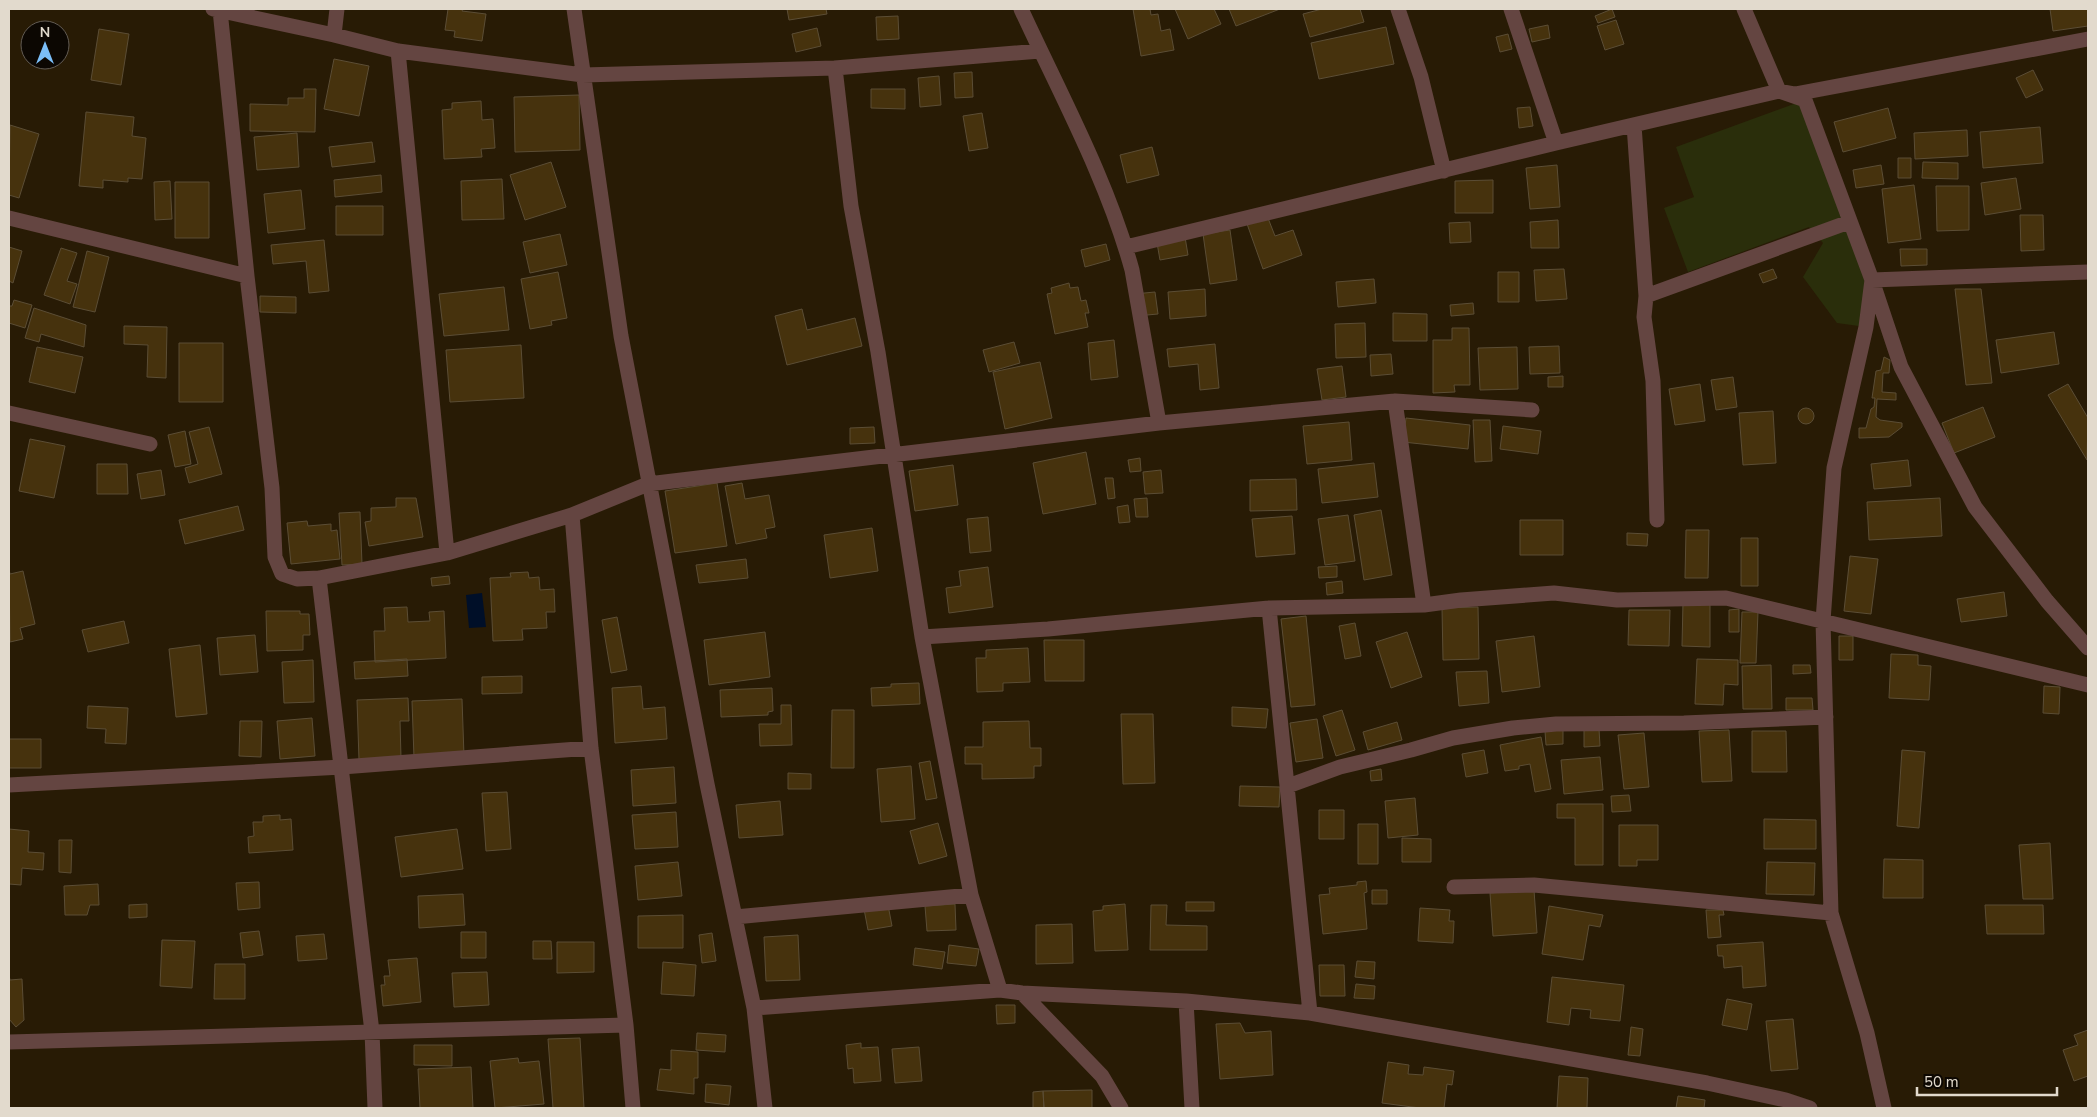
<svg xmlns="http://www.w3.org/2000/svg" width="2097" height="1117" font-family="'Nunito Sans',sans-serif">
<rect width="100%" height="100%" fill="#281b05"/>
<path fill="#2a2e0b" d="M1805,100l67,180 -6,47 -29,-4 -34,-46 20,-34 -14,-16 -121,45 -24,-64 30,-11 -18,-50z"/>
<path fill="#000f28" d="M482,593l4,34 -17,1 -3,-33z"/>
<path fill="#46320d" stroke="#5b4d35" d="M448,9h15l-1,2 24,3 -4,27 -28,-4 1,-6 -10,-1z
M787,9h39l1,5 -38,6z
M1133,9h17l1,6 7,-1 3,17 9,-2 4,21 -33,6z
M1175,9h39l7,15 -33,15z
M1229,9h51l-44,17z
M1322,9h38l4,13 -54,15 -7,-23z
M1612,9l3,8 -17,6 -3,-7z
M2050,9h38v17l-35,5z
M898,16l1,23 -22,1 -1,-23z
M1616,20l8,24 -19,6 -8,-24z
M1548,25l2,13 -18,4 -3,-13z
M1386,27l8,37 -75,15 -8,-36z
M817,28l4,18 -25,6 -4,-18z
M99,29l30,5 -8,51 -30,-5z
M1508,34l4,15 -12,3 -4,-15z
M334,59l35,7 -10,50 -35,-7z
M2033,70l10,20 -17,8 -10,-20z
M972,72l1,25 -18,1 -1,-25z
M939,76l2,29 -21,2 -2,-29z
M304,89h12l-1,43 -65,-1v-27l38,1v-7h16z
M871,89h34v20l-34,-1z
M579,95l1,55 -65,2 -1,-55z
M481,101l1,19 11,-1 2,29 -14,1 1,8 -38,2 -2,-49 10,-1v-6z
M1530,107l3,19 -14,2 -2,-20z
M1888,108l8,30 -53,14 -9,-30z
M86,112l48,5 -2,19 14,2 -4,41 -14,-1v4l-25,-2v8l-24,-2z
M982,113l6,35 -19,3 -6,-35z
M10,125l29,9 -20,64 -10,-3z
M2040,127l3,36 -60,5 -3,-36z
M1967,130l1,26 -53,3 -1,-26z
M297,133l2,34 -42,3 -3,-33z
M372,142l3,20 -43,5 -3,-20z
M1152,147l7,28 -32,8 -7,-28z
M1898,158h13v20h-13z
M551,162l15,45 -41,13 -15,-45z
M1923,162l35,1v16l-36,-1z
M1557,165l3,42 -30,2 -4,-41z
M1881,165l3,19 -28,4 -3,-18z
M381,175l1,17 -47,5 -1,-17z
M2016,178l5,31 -36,6 -4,-32z
M502,179l2,40 -42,1 -1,-39z
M1493,180v33h-38v-32z
M170,181l2,38 -17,1 -1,-38z
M175,182h34v56h-34z
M1914,185l7,54 -33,4 -6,-54z
M1936,186h33v44l-32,1z
M301,190l4,39 -37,4 -4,-39z
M336,206h47v29h-47z
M1266,213l9,23 18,-6 9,25 -39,14 -17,-48z
M2020,215h23l1,35 -23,1z
M1558,220l1,28h-28l-1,-26z
M1470,222l1,20 -21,1 -1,-20z
M1230,230l7,50 -27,4 -7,-50z
M560,234l7,31 -37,8 -7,-31z
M1185,237l3,18 -28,5 -3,-17z
M324,240l5,51 -20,2 -3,-32 -33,3 -2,-19z
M1106,244l4,16 -25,7 -4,-17z
M9,247l13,4 -9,32 -4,-2z
M61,248l16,5 -10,28 10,3 -7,20 -26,-9z
M1900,249h27v16l-26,1z
M87,251l22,6 -14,55 -22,-5z
M1564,269l3,30 -31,2 -2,-31z
M1773,269l4,9 -14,5 -4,-9z
M558,272l9,46 -16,3 1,4 -22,4 -9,-50z
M1498,272h21v30h-21z
M1374,279l2,24 -38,4 -2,-25z
M1069,283l1,5 8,-1 3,14 5,-1 3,13h-4l3,14 -33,7 -8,-40 5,-1 -1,-5z
M504,287l5,43 -65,6 -5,-42z
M1205,289l1,27 -36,3 -2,-27z
M1955,289h26l11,94 -26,2z
M1155,292l3,22 -22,2 -2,-22z
M260,296l36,1v16l-36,-1z
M14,300l18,5 -7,23 -16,-5v-17h3z
M1473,303l1,11 -23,2 -1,-11z
M34,308l52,17 -2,22 -43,-13 -2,8 -14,-4z
M802,309l5,21 48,-12 7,28 -75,19 -12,-49z
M1393,313l34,1v27h-34z
M1365,323l1,34 -30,1 -1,-34z
M124,326l43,1 -1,51 -19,-1 1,-32 -24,-1z
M1452,328h17l1,57h-16l1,7 -22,1v-53h19z
M2054,332l5,32 -58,9 -5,-33z
M1114,340l4,37 -27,3 -3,-37z
M1014,342l6,21 -31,9 -6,-22z
M179,343h44v59h-44z
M1215,344l4,44 -19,2 -2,-26 -29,3 -2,-18z
M521,345l3,53 -74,4 -4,-52z
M1559,346l1,27 -30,1 -1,-27z
M37,347l46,10 -8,36 -46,-11z
M1517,347l1,42 -38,1 -2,-42z
M1391,354l2,20 -22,2 -1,-21z
M1884,357l6,3 -1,13h-6l-1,19 14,1v7l-19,-1 -1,18 4,3 22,3v4l-13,10 -30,1v-10h7l5,-19 3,-2 1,-9h-3l4,-27 5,-1z
M1040,362l12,56 -47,11 -12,-57z
M1342,366l4,31 -24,3 -5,-31z
M1563,376v11h-15v-10z
M1733,377l4,30 -21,3 -5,-30z
M1700,384l5,37 -30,4 -6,-36z
M2068,384l20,34 -1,42 -39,-65z
M1983,407l12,30 -41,16 -12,-30z
M1798 416a8 8 0 1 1 16 0a8 8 0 1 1-16 0Z
M1773,411l3,52 -33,2 -4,-52z
M1406,418l64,7 -2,24 -65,-7z
M1473,420h17l2,41 -17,1z
M1349,422l3,38 -45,4 -4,-38z
M1503,426l38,5 -3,23 -38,-5z
M209,427l13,47 -33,9 -4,-15 13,-4 -9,-32z
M874,427l1,16 -25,1v-16z
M185,431l6,33 -16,3 -7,-32z
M30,439l35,7 -11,52 -35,-7z
M1086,452l10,52 -53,10 -10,-51z
M1140,458l1,13 -11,1 -2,-12z
M1908,460l3,26 -37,3 -3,-25z
M1374,463l4,34 -56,6 -4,-34z
M97,464h30l1,30h-31z
M953,465l5,40 -43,6 -6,-40z
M161,470l4,25 -24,4 -4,-25z
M1161,470l2,23 -18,1 -2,-22z
M1105,478h8l2,20 -7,1z
M1296,479l1,31 -47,1v-31z
M717,483l10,63 -52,7 -10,-62z
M742,483l3,16 24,-4 6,32 -10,2 2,9 -31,6 -11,-58z
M396,498h20l7,39 -54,9 -4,-24 6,-1v-13l25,-1z
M1147,498l1,19h-12l-2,-18z
M1940,498l2,38 -73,4 -2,-38z
M1128,505l2,17 -11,1 -2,-16z
M238,506l6,24 -59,14 -6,-24z
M1381,510l11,65 -28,5 -10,-65z
M360,512l2,52 -20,1 -3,-52z
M1348,515l7,46 -30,4 -7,-46z
M1292,516l3,38 -39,3 -4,-38z
M988,517l3,34 -21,2 -3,-34z
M1520,520h43v35h-43z
M307,521l1,5 23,-2v7l6,-1 3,29 -49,5 -4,-41z
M872,528l6,43 -48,7 -6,-43z
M1686,530h23l-1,48h-23z
M1627,533l21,1 -1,12 -20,-1z
M1741,538h17v48h-17z
M1850,556l28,3 -7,55 -27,-3z
M746,559l2,19 -49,5 -3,-18z
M1337,566v11l-18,1 -1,-11z
M988,567l5,40 -44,6 -3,-25 15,-2 -2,-15z
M9,569l1,5 13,-3 12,53 -15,4 3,11 -13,3z
M528,572l1,6 10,-1 1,13 14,-1 1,23h-9l1,16 -25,1 1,11 -30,1 -3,-63 21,-1 -1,-4z
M449,576l1,8 -18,2 -1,-8z
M1342,581l1,12 -16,2 -1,-12z
M2004,592l3,24 -46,6 -4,-23z
M1683,602l27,1v44l-28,-1z
M407,607l1,15 22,-1 -1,-9 15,-1 2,47 -71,4 -1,-31h11l-1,-23z
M1478,607l1,52 -36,1 -1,-52z
M1739,609v23h-10v-22z
M1629,610h41l-1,36 -41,-1z
M266,611h34v3h9l1,21h-7v15l-36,1z
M1742,612h16l-2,51h-16z
M1306,616l9,89 -24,2 -10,-88z
M617,617l10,53 -16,3 -9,-53z
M124,621l5,22 -41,9 -6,-22z
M1355,623l6,33 -16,3 -6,-33z
M765,632l5,45 -61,8 -5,-45z
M1407,632l15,45 -31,11 -15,-46z
M255,635l3,37 -38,3 -3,-37z
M1534,636l6,51 -38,5 -6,-51z
M1839,636h14v24h-14z
M1044,640h40v41h-39z
M200,645l7,69 -31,3 -7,-68z
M1028,648l2,34 -27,1v8l-26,1 -1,-34h10v-8z
M1891,654l27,1v10l13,1 -2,34 -40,-2z
M407,659l1,17 -53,3 -1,-17z
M1697,659l41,1v25l-14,-1 -1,21 -28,-1z
M313,660l1,42 -30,1 -2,-41z
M1771,665l1,44h-29l-1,-43z
M1793,665h17l1,8 -18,1z
M1487,671l2,32 -30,3 -3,-34z
M522,676v17l-40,1v-17z
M919,683l1,21 -48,2 -1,-18 20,-1v-3z
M641,686l2,23 22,-2 2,32 -52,4 -3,-55z
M2044,686l16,1 -1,27 -16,-1z
M772,688l1,23 -5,1v3l-47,2 -1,-27z
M408,698l1,23h-9l1,37 -42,2 -2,-60z
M1786,698h26l1,12h-27z
M462,699l2,57 -50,2 -2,-57z
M781,705h10l1,40 -32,1 -1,-22h22z
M88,706l40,2 -2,36 -21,-1 1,-14 -19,-1z
M1232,707l36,2 -2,19 -34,-2z
M832,710h22v58h-23z
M1342,710l13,40 -19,6 -13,-40z
M1121,714h32l2,69 -32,1z
M312,718l3,38 -35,3 -3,-38z
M1317,719l6,39 -27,4 -6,-39z
M240,721h22l-1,36 -22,-1z
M1029,721l1,27h11v18h-7v12l-52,1v-15h-17v-17h18v-25z
M1397,722l5,18 -34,10 -5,-18z
M1563,729v15l-17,1 -1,-14z
M1599,729l1,17 -16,1v-17z
M1729,730l3,51 -30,1 -3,-51z
M1752,731h34l1,41h-35z
M1644,733l5,54 -25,2 -6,-54z
M1541,737l10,52 -16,3 -5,-28 -11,2v3l-14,2 -5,-26z
M9,739h32v29h-32z
M1484,750l4,23 -22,4 -4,-23z
M1902,750l23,2 -6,76 -22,-2z
M1600,757l3,33 -39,4 -3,-34z
M930,761l7,37 -11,2 -7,-37z
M911,766l4,53 -34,3 -4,-53z
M674,767l2,36 -43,3 -2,-36z
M1381,769l1,11 -11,1 -1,-10z
M788,773l23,1v15h-23z
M1240,786l40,1 -1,20 -40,-1z
M507,792l4,57 -25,2 -4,-58z
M1629,795l2,16 -19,1 -1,-16z
M1415,798l3,37 -30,3 -3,-37z
M780,801l3,34 -44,3 -3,-33z
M1557,804h46v61h-28v-47h-18z
M1319,810h25v29h-25z
M676,812l2,35 -43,2 -3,-34z
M280,815v5l11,-1 2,31 -44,3 -1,-16 6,-1 -1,-14h10v-6z
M1764,819l52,1v29h-52z
M938,823l9,33 -28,8 -9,-33z
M1358,824h20v40h-20z
M1619,825h39v35h-21v6h-18z
M9,829l20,2 -1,21 16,1 -1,17 -21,-2 -1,17 -12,-1z
M457,829l6,40 -62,8 -6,-40z
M1402,838l29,1v23h-29z
M59,840h13l-1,33 -12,-1z
M2050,843l3,56h-30l-4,-54z
M1884,859l39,1v38h-40z
M678,862l4,34 -44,4 -3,-34z
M1767,862l48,1 -1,32 -48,-1z
M1366,881l1,11 -3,1 3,36 -44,5 -4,-39 11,-1 -1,-6 28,-3v-3z
M259,882l1,26 -22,2 -2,-27z
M98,884l1,21h-9l-3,10h-22l-1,-29z
M1372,890h15v14h-15z
M1534,890l3,43 -44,3 -3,-43z
M463,894l2,31 -46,3 -1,-32z
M1186,902h28v9h-28z
M147,904v13l-18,1v-13z
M955,904l1,26 -29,1 -2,-25z
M1125,904l3,46 -33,1 -2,-40 10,-1v-4z
M888,905l4,21 -24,4 -4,-21z
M1151,905h16l-1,20 41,1v24h-57z
M1985,905h58l1,29h-57z
M1549,906l54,9 -3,12 -11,-2 -6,35 -41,-6z
M1420,908l30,2 -1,11h5l-1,22 -35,-2z
M1706,910h17l1,5h-5l2,22 -13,1z
M683,915v33h-45v-32z
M1072,924l1,39 -37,1v-39z
M259,931l4,24 -20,3 -3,-25z
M461,932h25v26h-25z
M712,933l4,28 -14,2 -3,-28z
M324,934l3,25 -29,2 -2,-25z
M798,935l2,45 -34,1 -2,-44z
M162,940l33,1 -3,47 -32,-2z
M533,941h18l1,18h-19z
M557,942h37v30l-37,1z
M1763,942l3,44 -23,2 -1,-22 -18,2 -1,-12h-5l-1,-11z
M949,945l30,4 -3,17 -29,-3z
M915,948l30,4 -3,17 -29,-4z
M417,958l4,44 -38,4 -2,-21h4l-1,-9h6l-2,-16z
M1357,961l18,1 -1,17 -19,-2z
M663,962l33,3 -2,31 -33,-2z
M215,964h30v35h-31z
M1319,965h25l1,31h-25z
M487,972l2,33 -35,2 -2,-34z
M9,975l1,5 12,-1 2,41 -8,7 -7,-8z
M1552,977l72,8 -4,36 -30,-3 1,-8 -20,-2 -2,17 -22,-3z
M1356,984l19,2 -1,13 -20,-1z
M1727,999l25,5 -5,26 -25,-5z
M996,1005h19v18l-18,1z
M1793,1019l5,50 -27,2 -5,-50z
M1240,1023l5,10 26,-2 2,44 -53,4 -4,-55z
M1631,1027l12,2 -3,27 -12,-1z
M2088,1030v46l-14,5 -11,-31 15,-5 -4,-10z
M697,1033l29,2 -1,17 -29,-2z
M580,1038l4,70h-31l-5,-69z
M861,1043v5l17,-1 3,34 -27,2 -1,-15 -5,1 -2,-24z
M414,1045h38v21l-38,-1z
M919,1047l3,34 -27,2 -3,-34z
M671,1050l27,2v26h-4v16l-37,-4 3,-21 11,1z
M518,1058l1,5 20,-2 5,43 -49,4 -5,-47z
M1388,1062l21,3 -1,9 15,1 1,-8 30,4 -2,14 -5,-1 -3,24h-24l-38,-5z
M471,1067l2,41h-53l-2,-39z
M1559,1076l29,2 -1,30h-30z
M706,1084l25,2 -2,19 -24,-3z
M1092,1090v18h-48l-1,-17z
M1043,1091l1,17h-11v-16z
M1678,1096l27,4 -1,8h-28z"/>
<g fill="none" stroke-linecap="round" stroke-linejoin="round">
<path stroke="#644541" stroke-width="15" d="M213,9l121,26 64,16 185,24 252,-7 205,-17
M574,9l47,327 86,448 47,224 11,100
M1021,9c39,85 86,170 111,261l27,153
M1398,9l23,68 23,94
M1511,9l45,134
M1744,9l35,82 26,9 67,180 -6,47 -32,141 -11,153 8,292 36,120 17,75
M220,10l27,266 25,212 3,69 7,17 15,5 22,-1 128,-25 125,-38 76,-31 511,-61 236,-22 137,9
M334,35l3,-26
M398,51l49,502
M835,68l16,138 27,146 44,285 49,258 29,95 22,3 164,8 124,12 397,70 79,17 24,8
M1634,125l12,171
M9,218l238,58
M1126,247l430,-104 223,-52 16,3 293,-55
M2088,272l-216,8 29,87 74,140 72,94 41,47
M1395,401l29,204
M9,413l141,31
M572,515l19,233 35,277 7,83
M1657,520l-4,-139 -9,-64 2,-21 203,-74
M319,578l53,454 3,76
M1269,608l41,405
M922,637l126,-8 221,-21 155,-3 37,-5 93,-7 63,7 109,-2 362,87
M9,785l333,-18 249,-19
M1288,786l52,-19 71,-17 42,-12 60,-10 43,-4 128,-1 142,-6
M1454,887l80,-2 297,28
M735,917l236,-22
M1022,993l80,83 19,32
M1186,1001l6,107
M754,1008l246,-18
M9,1042l617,-17"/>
</g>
<rect width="2097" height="1117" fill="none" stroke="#e2dacd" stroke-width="20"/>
<g transform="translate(45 45)"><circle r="24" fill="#0c0702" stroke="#625b53"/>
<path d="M0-4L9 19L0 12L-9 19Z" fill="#7bbef8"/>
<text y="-8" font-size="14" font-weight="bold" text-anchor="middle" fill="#e2dacd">N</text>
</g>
<path d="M1917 1087v8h140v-8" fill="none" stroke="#e2dacd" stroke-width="2.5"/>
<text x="1924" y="1087" font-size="15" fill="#e2dacd" stroke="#0c0702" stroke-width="4" paint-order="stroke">50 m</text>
</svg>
